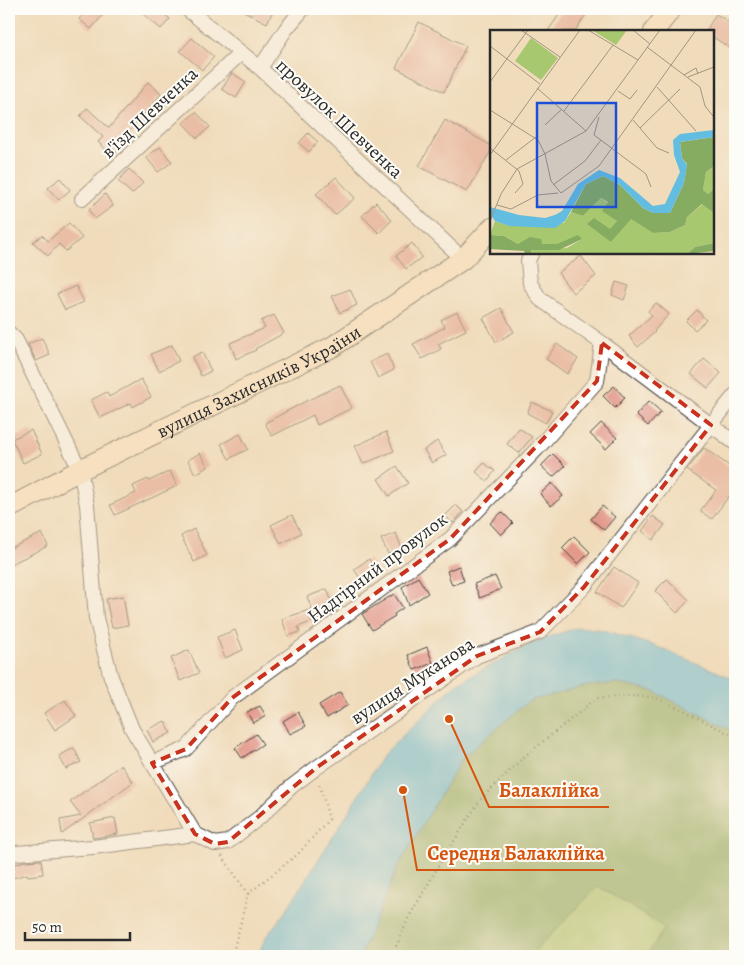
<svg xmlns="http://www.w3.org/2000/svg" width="744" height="965" font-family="Alegreya,serif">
<rect width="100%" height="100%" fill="#fdfcf7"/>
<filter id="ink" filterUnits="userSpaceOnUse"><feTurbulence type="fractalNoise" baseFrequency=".02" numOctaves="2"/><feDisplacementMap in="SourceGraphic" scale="10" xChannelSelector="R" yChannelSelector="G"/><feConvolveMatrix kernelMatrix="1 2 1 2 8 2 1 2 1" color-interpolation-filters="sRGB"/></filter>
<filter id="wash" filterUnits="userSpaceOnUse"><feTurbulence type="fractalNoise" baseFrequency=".0096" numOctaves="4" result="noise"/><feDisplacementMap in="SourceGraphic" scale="20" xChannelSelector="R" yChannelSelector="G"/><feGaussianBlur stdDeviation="1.12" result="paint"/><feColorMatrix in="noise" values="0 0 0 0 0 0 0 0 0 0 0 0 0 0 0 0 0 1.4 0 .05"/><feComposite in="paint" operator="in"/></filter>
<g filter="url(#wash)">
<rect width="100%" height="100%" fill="#f0dcbb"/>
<path fill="#a8c870" stroke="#6a7a4e" d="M598,886l67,42 -19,28h-116z"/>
<path fill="#86ac62" stroke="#586c46" d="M616,683l37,8 82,41v224h-89l19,-28 -67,-42 -68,70h-170l38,-90 64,-108 67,-57 58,-15z"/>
<path fill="#62bde0" stroke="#467486" d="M579,627l25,3 51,16 80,33v53l-82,-41 -37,-8 -29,3 -58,15 -67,57 -64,108 -38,90h-103l9,-19 19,-25 58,-91 40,-66 73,-71 80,-43z"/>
<g id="blocks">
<path fill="#e39a8b" d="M88,9h20l-17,20 -12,-10z
M137,9h21l12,10 -9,10z
M240,9h34l-7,14z
M563,9h27l-15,22h-27z
M716,14l19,12v13l-5,9 -17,-11v-6h-7z
M419,22l47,24 -22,46 -48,-24z
M192,38l22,19 -12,13 -22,-19z
M232,73l14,9 -10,16 -14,-9z
M148,82l13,12 -39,46 3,3 -12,13 -15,-14 5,-5 -23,-21 7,-8 22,20z
M196,112l14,15 -13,11 -14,-15z
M445,120l47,26v3l-25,43 -48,-26z
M308,133l10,9 -9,10 -10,-9z
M160,147l12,15 -14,10 -12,-15z
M129,169l14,14 -11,11 -14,-13z
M336,177l19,21 -20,17 -19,-21z
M60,178l10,12 -11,10 -11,-12z
M105,194l8,12 -18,13 -6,-9z
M376,202l16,18 -13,13 -17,-17z
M69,223l13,15 -16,13 -7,-7 -11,12 -15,-14 9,-7 6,6z
M412,243l10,14 -16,12 -10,-13z
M581,256l15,20 -23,17 -15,-20z
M616,282l13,4 -5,14 -12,-5z
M76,286l8,16 -19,8 -8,-16z
M350,289l7,16 -17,8 -8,-17z
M656,303l13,11 -15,17 1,1 -17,15 -9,-11 23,-21 -4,-4z
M501,308l13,24 -18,10 -13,-24z
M697,310l9,10 -11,10 -9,-9z
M457,312l9,18 -28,14 3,5 -19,10 -9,-15 32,-17 -4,-7z
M274,315l10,18 -29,16 1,1 -20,9 -6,-16 35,-15 -4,-7z
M42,338l8,17 -14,6 -8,-17z
M557,344l21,15 -11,15 -21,-15z
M172,345l7,16 -20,10 -8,-17z
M202,352l9,19 -10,5 -9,-19z
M387,354l7,16 -16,8 -8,-16z
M704,359l17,14 -13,15 -17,-14z
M141,379l10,18 -18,10 -2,-4 -31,15 -9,-18 16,-8 2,5z
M340,385l12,23 -35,17 -4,-10 -41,21 -7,-13 41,-22z
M614,386l11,12 -10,10 -12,-12z
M649,401l12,11 -13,14 -12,-11z
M532,402l20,9 -6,12 -19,-10z
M601,423l16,15 -11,11 -16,-15z
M519,428l13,9 -13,16 -12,-9z
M31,430l11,24 -19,9 -11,-24z
M386,432l8,19 -31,13 -8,-18z
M240,434l8,15 -19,10 -8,-15z
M437,441l9,14 -14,8 -8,-13z
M704,448l31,22v18l-23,31 -12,-8 16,-21 -29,-20z
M200,453l8,14 -13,7 -7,-14z
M553,454l12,12 -12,11 -12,-11z
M484,463l11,8 -8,10 -11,-9z
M397,466l11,17 -19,13 -11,-17z
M170,471l7,15 -62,29 -5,-10 26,-12 -3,-7 15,-7 1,2z
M552,483l11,13 -12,10 -11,-12z
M456,505l7,7 -10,11 -8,-7z
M602,506l13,11 -11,13 -13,-11z
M502,512l11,11 -12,12 -11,-12z
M292,515l9,18 -20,11 -10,-19z
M653,516l12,9 -12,15 -11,-9z
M194,529l13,26 -13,7 -13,-26z
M42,533l6,13 -39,19v-16z
M396,533l6,16 -14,5 -7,-15z
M574,536l16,16 -12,12 -16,-16z
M369,559l10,14 -15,11 -10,-15z
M459,566l5,15 -12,4 -5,-14z
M614,567l24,16 -17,25 -24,-16z
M495,576l6,13 -21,9 -6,-14z
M418,577l10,16 -19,12 -7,-18z
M667,579l22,21 -12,13 -22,-22z
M327,589l9,23 -38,15 2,5 -12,4 -6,-17 30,-10 -5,-12z
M394,594l9,14 -9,6 1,2 -23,14 -10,-16z
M123,596l5,29 -16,3 -6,-29z
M235,630l8,20 -18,8 -8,-21z
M427,647l6,16 -19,7 -6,-15z
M189,650l10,23 -19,8 -9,-23z
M340,692l8,13 -21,13 -8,-13z
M65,700l11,16 -21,14 -11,-17z
M260,706l6,10 -13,7 -6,-11z
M298,712l8,14 -16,8 -7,-13z
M165,721l6,12 -18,9 -6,-12z
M256,734l7,10 -21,14 -7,-10z
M74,748l7,14 -15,7 -7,-13z
M121,765l12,17 -71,52 -2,-14 21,-4 -11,-14z
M115,818l3,16 -25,4 -3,-15z
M41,860l2,14 -15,2 -1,-2 -18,5v-13l16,-5z"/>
</g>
</g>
<g filter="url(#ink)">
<use href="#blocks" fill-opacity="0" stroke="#494641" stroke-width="1"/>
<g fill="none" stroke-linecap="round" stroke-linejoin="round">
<g stroke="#494641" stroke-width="16">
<path id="street" d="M187,9l73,59 203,191
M260,68l26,-39 17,-20
M82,199l159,-146
M532,252l-4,9 2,22 10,16 62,44 133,100
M9,333l7,7 64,130 7,35 9,113 15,59 21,52 63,105 20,10 13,-2 32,-25 31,-30 25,-19 161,-112 63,-24 44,-45 127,-162 24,-30
M152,763l34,-14 46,-51 218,-159 87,-90 60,-68 5,-38
M9,855l7,-2 77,-6 102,-13"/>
</g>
<g stroke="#494641" stroke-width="22">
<g id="secondary">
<path d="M654,31l17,-22"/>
<path id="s1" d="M9,508l71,-38 252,-123 131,-88 29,-31"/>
</g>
</g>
<path stroke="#494641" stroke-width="2.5" stroke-dasharray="1 4" stroke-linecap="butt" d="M222,856l26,38 -16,62
M248,894l50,-40 31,-35 -10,-37
M393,956l2,-7 14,-32 33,-57 38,-60 45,-44 72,-58 34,-2 23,1 27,12 54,28"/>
<use href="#street" stroke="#fff" stroke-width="14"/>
<use href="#secondary" stroke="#fde5c5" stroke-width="20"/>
</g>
</g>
<path d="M0 0H744V965H0ZM602,343l109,82 -127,162 -44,45 -63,24 -161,112 -88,74 -13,2 -20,-10 -43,-71 34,-14 46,-51 218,-159 147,-158z" fill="#f0dcbb" fill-opacity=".55" fill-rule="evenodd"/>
<path fill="none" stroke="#c8321e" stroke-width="4" stroke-dasharray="10 6" stroke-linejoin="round" d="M602,343l109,82 -127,162 -44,45 -63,24 -161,112 -88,74 -13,2 -20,-10 -43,-71 34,-14 46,-51 218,-159 147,-158z"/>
<g text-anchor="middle" stroke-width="4" stroke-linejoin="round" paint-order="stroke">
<g font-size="19" fill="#2b2b2b" stroke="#fdfcf7">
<text transform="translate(149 112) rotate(-43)" y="7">в'їзд Шевченка</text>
<text transform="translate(340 118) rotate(43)" y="7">провулок Шевченка</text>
<text dy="7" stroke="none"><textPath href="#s1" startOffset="280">вулиця Захисників України</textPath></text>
<text transform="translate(377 567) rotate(-37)" y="7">Надгірний провулок</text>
<text transform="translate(412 680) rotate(-33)" y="7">вулиця Муканова</text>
</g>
</g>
<g transform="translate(490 30)">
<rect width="224" height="224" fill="#f0dcbb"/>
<path d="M102,0h35l-11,15zM41,8l27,20 -17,22 -26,-19zM224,136v23l-6,5 -5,-4 3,-18zM111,168l7,5 9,18 -7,9 1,12 20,-24 22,15 17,-1 15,-7 2,-8 16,-13 11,9v30l-19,4 -8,7h-156v-4l36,-2 15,-9 -25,5h-39l-14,-8 -14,-1 5,-14 14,5 55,-3 7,-11 12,4z" fill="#a8c870"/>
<path d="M224,107v29l-8,6 -3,18 5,4 6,-5v24l-12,-9 -15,13 -2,8 -15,7 -17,1 -22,-14 -20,23 -24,-18 7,-6 16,11 7,-8 -15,-10 6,-9 -7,-4 -18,18 -12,-4 15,-28 17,-8 17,9 23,23 10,5h17l14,-30 3,-19 -5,-6 -2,-16zM88,205l4,4 -23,11h-28v4h-6l-1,-3 -34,-2v-14l14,1 14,8 12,-7 11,2 1,5h15zM224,213v8l-27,3 8,-7z" fill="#86ac62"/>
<path d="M224,100v7l-34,5 2,16 5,7 -3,18 -14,30h-17l-10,-5 -23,-23 -17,-9 -17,8 -21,37 -10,7 -46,-2 -14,-5 -5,-7v-7l29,8 26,3 10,-3 7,-4 16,-27 21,-14 21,8 33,28 12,-2 15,-32 -6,-17 -1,-15 7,-6z" fill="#62bde0"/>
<path fill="none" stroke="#a19581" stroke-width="1" d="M31,0l39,27M98,0l50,30M143,0l17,14M0,16l50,38M157,17l53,40 5,19 8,10M194,45l12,-7 2,6M198,47l26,-10M0,52l38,-52M167,57l39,44M47,58l49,43M128,61l12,8 7,-9M0,80l48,30 7,14 6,27 10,12 38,-27 97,-136M74,81l49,-66M109,87l-5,18 52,39 5,13M143,90l24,28 12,5M55,95l17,-16M150,98l40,-39M0,118l29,23 4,13 -8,9M0,125l90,-125M16,130l30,-23M63,155l32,-24 16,-21M7,175l14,4 27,-14 20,-2M0,191l11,-27 16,-25 69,-38 74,-101"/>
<path fill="#1d4ed8" fill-opacity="0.15" stroke="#1d4ed8" stroke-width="2.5" d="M47,73h79v104h-79z"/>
<rect width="224" height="224" fill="none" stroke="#2b2b2b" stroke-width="2.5"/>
</g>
<path fill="none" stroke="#d5540f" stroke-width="2" d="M449 719L489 807H609M403 790L417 870H614"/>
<g fill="#d5540f" stroke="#fdfcf7" stroke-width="2">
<circle cx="449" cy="719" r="5"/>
<circle cx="403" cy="790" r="5"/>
</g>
<g font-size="20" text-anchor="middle" font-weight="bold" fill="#d5540f" stroke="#fdfcf7" stroke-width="4" stroke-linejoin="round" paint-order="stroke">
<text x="549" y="797">Балаклійка</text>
<text x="516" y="860">Середня Балаклійка</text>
</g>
<rect width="744" height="965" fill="none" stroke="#fdfcf7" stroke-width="30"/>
<path d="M25 932v8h105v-8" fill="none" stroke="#2b2b2b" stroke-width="2.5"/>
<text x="32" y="932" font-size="15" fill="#2b2b2b" stroke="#fdfcf7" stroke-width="4" paint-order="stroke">50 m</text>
</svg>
